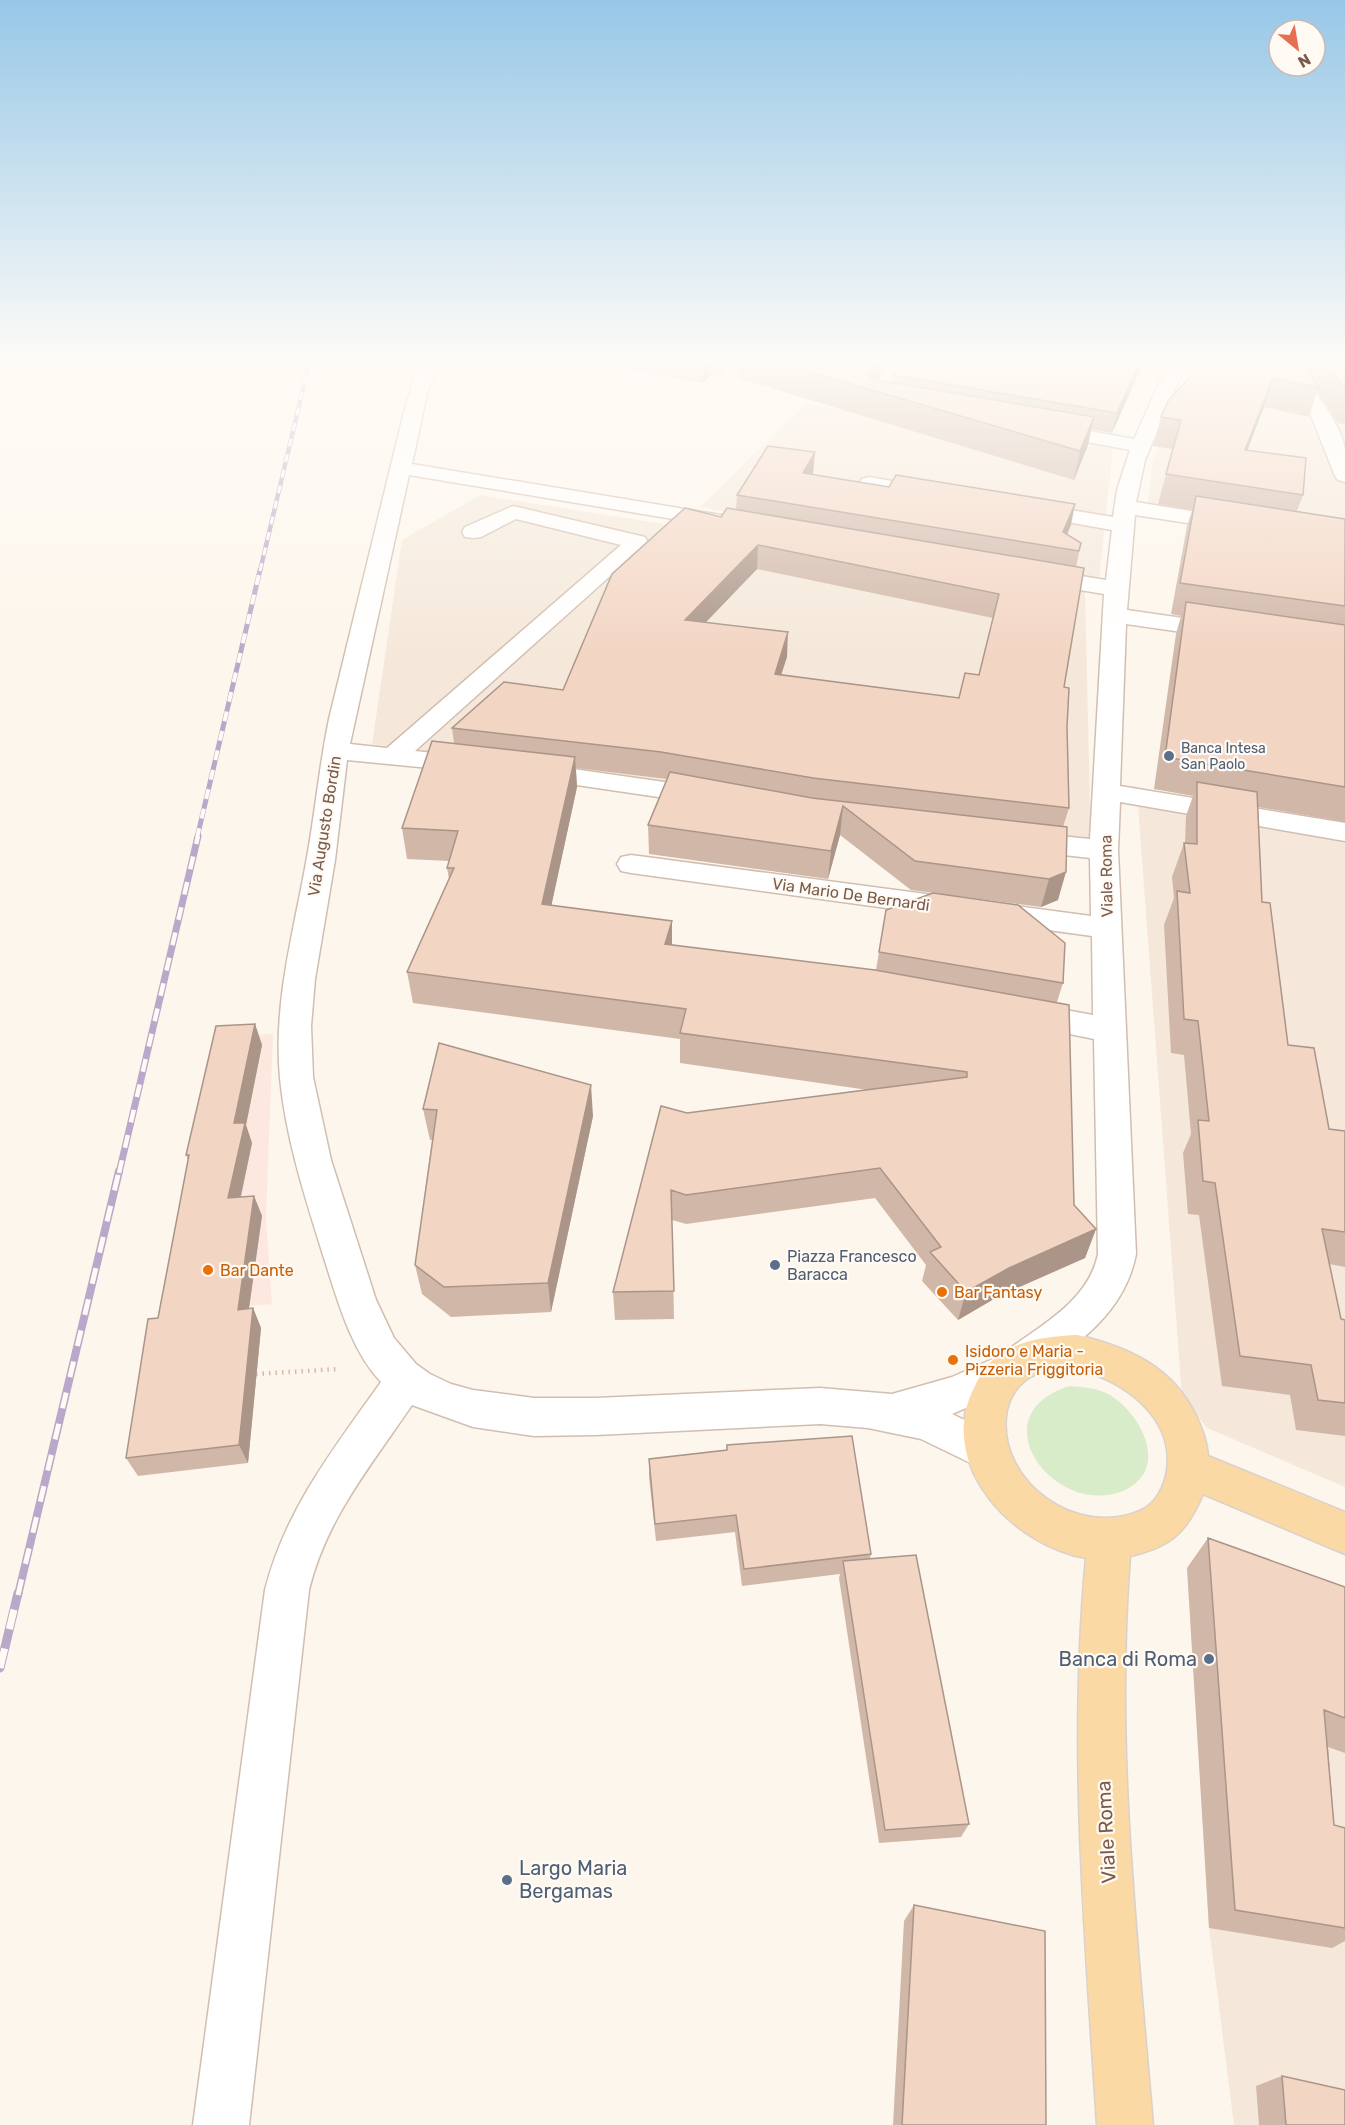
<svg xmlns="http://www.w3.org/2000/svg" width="1345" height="2125" font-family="Rubik,sans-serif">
<rect width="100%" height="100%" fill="#fdf6ec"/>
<path fill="#f5e8da" d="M1201,359h144v176l-198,-28 6,-47z
M806,404l67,10 6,-9 234,44 -14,130 -399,-72z
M480,495l605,96 6,258 -719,-105 30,-204z
M1138,806l207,31v650l-138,-59 -25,-31z
M1187,1568l158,52v505h-111l-25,-197z"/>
<path fill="#fde8e0" d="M273,1034l-7,184 6,86 -106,9 51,-275z"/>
<path fill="#d8ecc9" d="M1070,1386c13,1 28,2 40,9 31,19 60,73 15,95 -68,31 -150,-75 -55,-104z"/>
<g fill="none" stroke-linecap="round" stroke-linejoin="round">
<g stroke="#d1beb0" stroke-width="3">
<path id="minor" d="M420,359h18l-11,35 -15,70 309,51 8,1 3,5 -3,5 -8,1 -312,-52 -59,269 37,4 234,-203 -105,-26 -35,18 -8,1 -8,-1 -3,-5 3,-5 48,-21 132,31 3,5 -233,209 65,7 4,6 -4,6 -9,2 -124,-12 -12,100 -20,119 -4,47 2,51 18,83 45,140 18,38 22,26 14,10 21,10 22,6 61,8h62l224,-10 72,6 60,-17 52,-23 2,-3c36,-26 83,-51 92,-97l-4,-215 -78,-16 -5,-8 5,-8 11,-4 66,12 -1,-79 -461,-63 -10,-2 -4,-7 4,-7 10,-2 460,61 -1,-58 -69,-8 -10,-3 -4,-6 4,-6 10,-3 69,7 14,-245 -66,-11 -8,-2 -3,-5 3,-5 8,-2 68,11 6,-50 -84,-15 -7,-2 -3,-4 3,-4 7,-2 85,14 4,-27 13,-40 -92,-17 -3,-4 3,-4 7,-2 89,16 36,-80h18l-43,101 -9,42 97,16 8,1 3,5 -3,5 -8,1 -98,-15 -8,95 97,14 8,2 4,5 -4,5 -8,2 -98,-14 -6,162 225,37v18l-225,-39 -2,48 18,404c-11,58 -57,89 -102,121l-11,5 -2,4 -69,30 50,24 6,14 -6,14 -15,5 -66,-32 -53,-11 -48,-4 -224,11 -62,1 -61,-9 -61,-22c-40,59 -86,114 -103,185l-60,535h-56l72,-535c20,-80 69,-142 116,-208 -31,-33 -44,-84 -58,-127 -18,-58 -37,-116 -43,-177 -7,-73 13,-144 26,-215 9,-48 13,-96 23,-144l75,-307z
M892,359h18l-22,37 19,4 2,4 -2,4 -7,2 -31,-6 -2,-4z
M1270,359h19c18,21 52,63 56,90 0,11 0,23 0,33l-7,-2 -3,-4 -25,-63 -14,-22z
M869,477l64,11 7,2 3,4 -3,4 -7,2 -71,-13 -3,-4 3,-4z
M531,763l175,25 10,2 4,6 -4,6 -10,2 -184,-27 -4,-6 4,-6z"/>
</g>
<g stroke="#dad1cd" stroke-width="3">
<path id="major" d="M1077,1335c51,12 96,32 119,81 6,12 11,26 12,40l137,56v42l-142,-60c-16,38 -32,53 -73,62 -15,190 7,379 23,569h-56c-12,-189 -29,-378 -11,-567 -71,-12 -148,-90 -114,-166 7,-15 15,-30 30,-39 22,-14 50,-17 75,-18zM1077,1369c48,12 101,50 89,107 -4,15 -12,29 -26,35 -63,27 -141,-28 -134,-95 2,-17 11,-32 26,-40 13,-7 31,-6 45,-7z"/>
</g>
<path stroke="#d9b8a5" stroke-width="4.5" stroke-dasharray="1.5 5" stroke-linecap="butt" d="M256,1374l83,-5"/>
<use href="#minor" fill="#fff" fill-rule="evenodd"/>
<use href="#major" fill="#fbd9a5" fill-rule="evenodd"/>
<g stroke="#b9a8c9" stroke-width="4.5">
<path id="rail-far4" d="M260,571l50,-212"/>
</g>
<g stroke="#b9a8c9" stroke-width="5">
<path id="rail-far3" d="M197,838l63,-268"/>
</g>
<g stroke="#b9a8c9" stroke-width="7">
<path id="rail-far2" d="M119,1173l79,-337"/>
</g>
<g stroke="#b9a8c9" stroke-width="8">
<path id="rail-far1" d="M18,1595l101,-424"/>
</g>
<g stroke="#b9a8c9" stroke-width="9">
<path id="rail" d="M0,1668l18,-75"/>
</g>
<use href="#rail-far4" stroke="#fffaf3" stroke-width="3" stroke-dasharray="8" stroke-linecap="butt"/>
<use href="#rail-far3" stroke="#fffaf3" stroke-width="4" stroke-dasharray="10" stroke-linecap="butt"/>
<use href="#rail-far2" stroke="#fffaf3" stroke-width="4.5" stroke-dasharray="13" stroke-linecap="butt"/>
<use href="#rail-far1" stroke="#fffaf3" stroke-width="5" stroke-dasharray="16" stroke-linecap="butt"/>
<use href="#rail" stroke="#fffaf3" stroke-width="7" stroke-dasharray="20" stroke-linecap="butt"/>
</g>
<path fill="#d1b7a8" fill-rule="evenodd" d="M623,359h108l-14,18 -7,-1 -7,7 -79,-14z
M739,359h150l-12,21 15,3 1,-8 252,-16 -33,74 -21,-4 -3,16 -14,35 -336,-102z
M1225,359h120v65l-7,-1 -21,-32 -8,26 -45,-10 -17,43 56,45 -6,16 48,8v303l-87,-15 4,95 26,143 41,84 16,2v136l-16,-3 12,55 4,1v116l-49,-6 -6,-35 -68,-9 -23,-171 -11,-1 -5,-61 8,-19 -7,-79 -13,-2 -7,-128 10,-27 -2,-21 12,-34h1l1,-27 7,-20 -39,-7 22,-155 5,-18 -10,-2 16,-88 5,-16 -34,-6 15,-55 -20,-3 8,-29z
M815,452l-2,21 -1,2 259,50 -4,9 14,9 -5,24 -12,120 3,40 2,81 -6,19 -5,73 -17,7 -130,-17 -71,-55 -12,44 -179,-25 -1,-29 19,-46 -91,-11 1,19 -26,119 121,15v24l204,25 10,-60 177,73 -6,19 17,203 22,24 -11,29 -86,38 -41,24 -36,-39 4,-16 -51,-67 -189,26 -14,-4 2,99 -59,1 -2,-28 74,-179 181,-23 -188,-27v-24l-267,-36 -6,-31 42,-93 -2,-11 2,-7 -42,-2 -5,-31 52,-85 -2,-15 111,-38 158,-173 15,-8 1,-14zM757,569l236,49 -14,57 -20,23 -178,-23 6,-18 -81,-35z
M255,1024l7,21 -16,80 6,18 -11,54 13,-1 8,20 -13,93 4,-1 8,20 -13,135 -110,13 -12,-18 32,-140 30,-158 -2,-5z
M423,1109l170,7 -42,196 -100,5 -29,-23 -7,-29 17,-125h-2z
M727,1445l144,109 -1,5 99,265 -8,13 -82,6 -40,-265 1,-4 -98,12 -7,-54 -79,9 -7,-64v-18l77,-9z
M1208,1538l137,49v166l-17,-6 6,78 11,3v113l-13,7 -123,-20 -22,-360z
M914,1905l132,220h-153l11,-204z
M1282,2076l63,49h-86l-3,-39z"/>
<path fill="#aa9588" d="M706,359h5l-1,17 -7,7v-21z
M717,359h14l-14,18z
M876,359h13l-18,31 -3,-18z
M1141,359h4l-33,74 5,-20z
M1273,378l-9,29 -28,73 9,-30z
M1094,417l-6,28 -14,35 6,-29z
M815,452l-2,21 -12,21 2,-21z
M1075,504l-4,21 -10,23 2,-16z
M758,545l-1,24 -72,75v-24z
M788,632l-1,25 -14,42 2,-25z
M575,757l2,30 -32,148 -3,-31z
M843,806l-3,29 -12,44 3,-28z
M1066,872l-8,28 -17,7 8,-28z
M672,921v30l-7,-7z
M255,1024l7,21 -16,80 6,18 -16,75 -8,-20 6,-75z
M591,1085l2,31 -42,196 -3,-29z
M254,1196l8,20 -16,113 -8,-19z
M1096,1229l-11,29 -86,38 -41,24 8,-28 43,-24z
M253,1308l8,20 -13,135 -9,-18z"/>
<path fill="#f3d5c3" stroke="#aa9588" stroke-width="1.5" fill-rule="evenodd" d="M689,359h17l-3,3z
M766,359h110l-8,13 3,7 223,38 -14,34z
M903,359h238l-24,54 -224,-38z
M1225,359h74l20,29 -46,-10 -28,72 61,8 -3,37 -137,-21 15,-54 -20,-3 7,-16 37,-41 16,3z
M1324,359h21v31l-20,-30z
M768,446l47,6 -12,21 86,14 7,-12 179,29 -12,28 18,11 -2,8 -342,-56z
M1196,496l149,23v87l-165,-23z
M685,508l36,9 6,-9 357,60 -20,119 5,1 -2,39 2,81 -256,-30 -152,-26 -209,-24 52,-46 59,8 49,-116zM758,545l241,49 -20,81 -14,-2 -6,25 -184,-24 13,-42 -103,-12z
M1186,602l159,23v162l-180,-30z
M432,741l143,16 -33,147 130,17 -7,23 210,26 194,35 5,200 22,24 -87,39 -43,24 -36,-40 11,-5 -61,-79 -194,27 -15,-5 3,101 -61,1 48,-186 26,7 280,-36v-5l-287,-39 6,-24 -279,-37 47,-104h-7l11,-37 -56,-3z
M670,772l142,26 255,29 -1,45 -17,7 -134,-18 -72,-55 -12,45 -183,-26z
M1197,782l60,10 5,110 8,1 18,142 26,3 15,81 16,2v101l-23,-3 19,90 4,1v83l-27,-3 -7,-35 -71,-9 -25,-173 -12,-2 -5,-61 11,1 -11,-100 -14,-2 -7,-128 13,2 -6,-50 13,1z
M933,893l85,12 47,38 -2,40 -184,-31 7,-42z
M255,1024l-21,99h11l-17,75 26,-2 -16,114 15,-2 -14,137 -113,13 22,-139 10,-1 31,-163h-3l30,-129z
M439,1043l152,42 -43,198 -104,4 -29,-22 22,-155 -14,-1z
M852,1436l19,118 -127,15 -8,-54 -81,9 -6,-65 78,-9v-5z
M1208,1538l137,49v131l-21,-8 10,115 11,3v100l-110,-18z
M916,1555l53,269 -84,6 -42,-269z
M914,1905l131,26 1,194h-144z
M1282,2076l63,14v35h-59z"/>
<linearGradient id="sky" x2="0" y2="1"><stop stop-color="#97c7e8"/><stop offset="0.55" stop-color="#fefbf6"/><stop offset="1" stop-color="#fefbf6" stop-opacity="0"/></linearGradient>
<rect width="1345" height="657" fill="url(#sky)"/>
<g fill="#5c6f8a" stroke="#fffaf3" stroke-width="2">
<circle cx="1169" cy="756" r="6"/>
<circle cx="775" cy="1265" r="6"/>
<circle cx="1209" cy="1659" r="6"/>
<circle cx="507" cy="1880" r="6"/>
</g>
<g fill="#e8710a" stroke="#fffaf3" stroke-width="2">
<circle cx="208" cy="1270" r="6"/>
<circle cx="942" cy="1292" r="6"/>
<circle cx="953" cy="1360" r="6"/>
</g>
<g text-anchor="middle" stroke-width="4.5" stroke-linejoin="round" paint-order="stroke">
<g font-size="14" fill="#4e5e75" stroke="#fffaf3" text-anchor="start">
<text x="1181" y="753">Banca Intesa<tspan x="1181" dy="16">San Paolo</tspan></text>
</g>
<g font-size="16" fill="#7a5c4d" stroke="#fffaf3">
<text transform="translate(324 826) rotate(-81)" y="6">Via Augusto Bordin</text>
<text transform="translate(1106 876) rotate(-91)" y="6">Viale Roma</text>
<text transform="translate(851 894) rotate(8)" y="6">Via Mario De Bernardi</text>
</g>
<g font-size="16" fill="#4e5e75" stroke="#fffaf3" text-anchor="start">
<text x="787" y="1262">Piazza Francesco<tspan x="787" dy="18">Baracca</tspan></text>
</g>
<g font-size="16" fill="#c56008" stroke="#fffaf3" text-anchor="start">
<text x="220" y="1276">Bar Dante</text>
<text x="954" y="1298">Bar Fantasy</text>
<text x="965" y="1357">Isidoro e Maria -<tspan x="965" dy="18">Pizzeria Friggitoria</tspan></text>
</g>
<g font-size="20" fill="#4e5e75" stroke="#fffaf3" text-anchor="end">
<text x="1197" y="1666">Banca di Roma</text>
<text x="519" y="1875" text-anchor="start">Largo Maria<tspan x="519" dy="23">Bergamas</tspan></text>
</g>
<g font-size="20" fill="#7a5c4d" stroke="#fffaf3">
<text transform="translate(1106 1832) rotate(-93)" y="7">Viale Roma</text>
</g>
</g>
<g transform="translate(1297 48) rotate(150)"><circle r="28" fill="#fffaf3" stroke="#cabbb1" stroke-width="1.5"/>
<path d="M0-4.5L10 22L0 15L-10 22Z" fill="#e76f51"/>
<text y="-9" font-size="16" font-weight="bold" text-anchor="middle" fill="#7a5c4d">N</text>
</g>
</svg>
